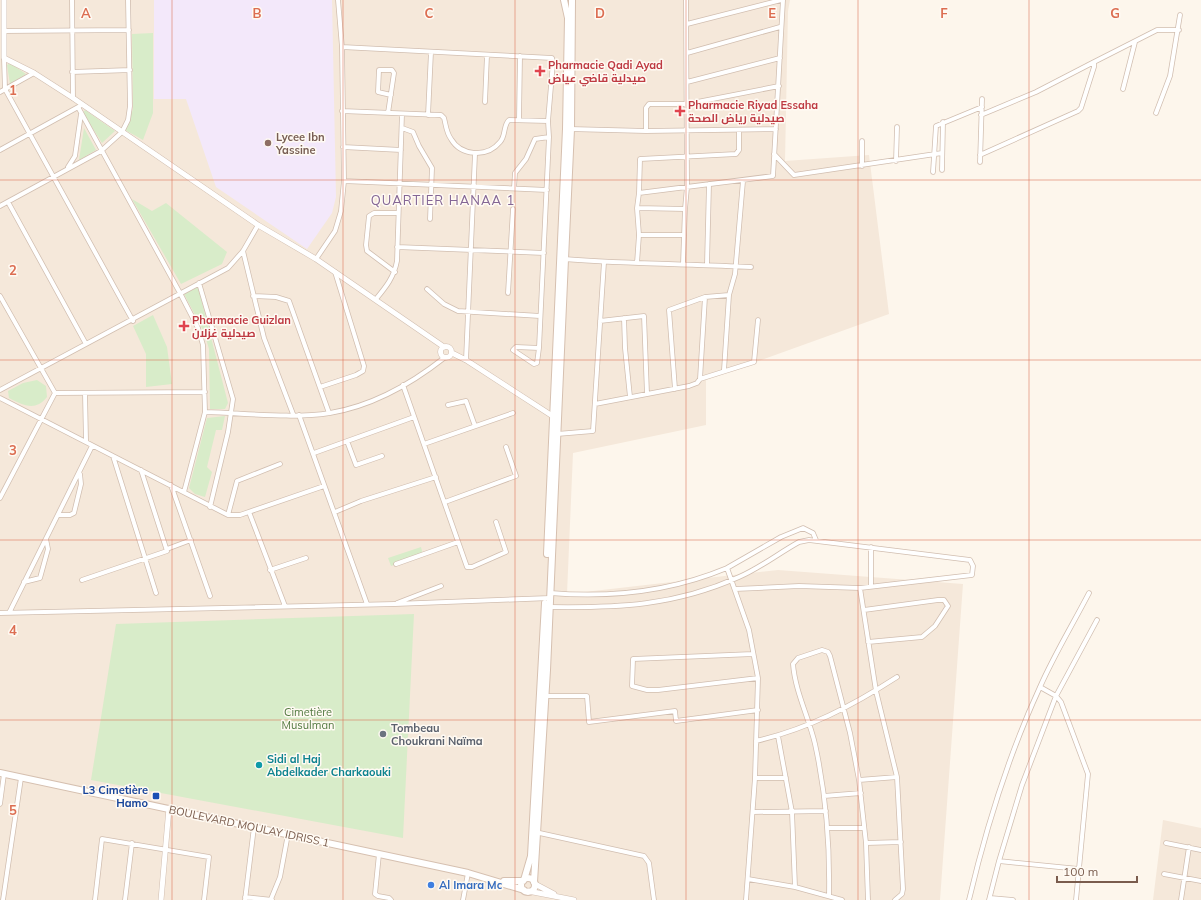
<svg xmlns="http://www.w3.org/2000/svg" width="1201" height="900" font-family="Mulish,Cairo,sans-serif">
<rect width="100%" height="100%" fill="#fdf6ec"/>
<path fill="#f5e8da" d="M0,0h790l-2,11 -3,150 84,-6 20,159 -183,66v45l-133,28 -6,141 211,-24 185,14 -23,316h-940z
M1163,820l38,8v72h-48z"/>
<path fill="#f3e8fa" d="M154,0h178l4,197 -4,16 -25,36 -91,-62 -30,-88h-32z"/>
<path fill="#d8ecc9" d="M153,33v80l-10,27 -18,-10 8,-21 -1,-75z
M10,63l16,11 -16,10 -3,-19z
M85,110l30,21 -13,12 -19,-30z
M84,128l12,22 -17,10z
M132,199l20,12 14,-8 61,49 -5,12 -41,20z
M198,287l30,116 -3,6h-15l-1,-60 -5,-17 -20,-38z
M153,315l14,32 5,37 -26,3v-33l-13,-28z
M37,380l9,6 1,11c-12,15 -24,8 -38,1l-1,-7 15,-8z
M225,416l-3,14h-6l-9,37 5,5 -7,25 -10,-3 -6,-6 18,-70z
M421,547l2,8 -32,11 -3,-8z
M414,614l-11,224 -312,-58 25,-156z"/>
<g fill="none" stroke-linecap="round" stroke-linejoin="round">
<g stroke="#d1beb0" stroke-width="5.5">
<path id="minor" d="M72,0l1,98
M687,24l94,-24
M4,31l125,-1
M342,47l210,11 1,4 -5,59 1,16 -10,211 -2,15 -3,1 -21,-14 3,-3 23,1
M687,53l93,-26
M4,58l1,31 128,232
M72,72l58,-2
M687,82l93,-24
M1123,89l12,-47
M0,92l34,-19
M485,102l2,-47
M78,107l102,186 18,35 5,17 2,67 -21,80
M342,111l99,4 3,3c2,7 2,14 7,21 10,17 36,19 49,3 6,-6 3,-17 9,-22l39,1
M388,113l6,-40 -2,-3h-13l-1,22 13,3
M1156,113l14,-37 10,-61
M428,115l3,-63
M981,115l55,-23 58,-30
M519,119l1,-63
M402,128l11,4 6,14 13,22 -2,51
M570,129l76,2 130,-2
M646,131v-23l3,-4h38l92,-18
M343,147l58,3
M0,150l80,-44
M774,154l20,21 148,-22
M980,155l98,-44 3,-3 13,-41v-5l63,-32h22
M896,161l1,-34
M980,162l2,-63
M862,166v-25
M68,167l7,-11 6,-42
M942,170l1,-48
M933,172l3,-46 46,-19
M344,181l203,9
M514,188l1,-15 11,-14 9,-20 14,-2
M639,193l1,-34 96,-5 3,-4v-19
M8,202l78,142
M0,206l101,-55 21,-19 6,-12 2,-14 -2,-106
M637,208l48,1
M639,235h45
M397,247l147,6
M243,251l21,87 29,76
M316,259l19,-28 6,-20 3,-30 -2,-134 -4,-47
M564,259c62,5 125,5 187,8
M637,263l2,-28 -2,-27 2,-15 134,-17 10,-176
M683,264l2,-55 2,-22 -1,-187
M707,264l2,-80
M395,272l-28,-21 -1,-6 3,-29 5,-3h24
M199,283l34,116 -5,33 -18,75
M427,289l17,15 14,7 82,5
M508,293l5,-84
M0,296l55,97
M253,296l23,1 13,4 40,112
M376,299c10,-12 18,-22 21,-38l5,-147
M624,318l1,30 5,49
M600,321l44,-5 3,78
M466,360l9,-206
M724,370l5,-75 6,-21 8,-93
M700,379l5,-82
M403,385l64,182h5l34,-15 -10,-30
M320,387l36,-12 7,-4 1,-5 -29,-94
M675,389l-6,-79 36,-13 24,-2
M0,390l228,-122 15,-17 15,-26
M85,393l1,48
M0,398l228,117h12l84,-29
M595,404l94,-18 8,-3 3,-4 54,-17 4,-42
M448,405l18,-4 9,25
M205,412c40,1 87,7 125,1 42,-7 81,-29 114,-55
M299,415l68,189
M557,434l36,-3 11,-169
M347,441l9,24 26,-9
M424,444l89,-31
M314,453l100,-36
M113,456l43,137
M171,485l39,111
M0,498l55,-105 150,-1
M445,502l71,-26 -10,-29
M249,512l36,94
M335,512l26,-11 75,-24
M58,515h12l4,-2 7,-29 -1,-10
M228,515l9,-34 43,-17
M871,547v39
M167,549l24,-9
M396,564l62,-22
M727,568l54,-31 22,-9 10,5 3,7
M270,570l36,-12
M82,580l85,-29 -26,-81
M24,582l16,-4 8,-29 -2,-10
M735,589l64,-3 61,2
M550,593c60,5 122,-2 177,-25l22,62 9,48 -100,12h-11l-15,-4 1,-27 120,-5
M397,603l44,-17
M549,607c69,1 125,-1 190,-30 21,-9 40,-24 60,-35l10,-2 161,20 3,6 -1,9 -112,13 16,103 21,86 6,112 -1,5 -7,6
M864,610l74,-10h6l4,6 -13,20 -13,11 -54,5
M0,613l395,-9 155,-6
M9,613l83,-167
M1040,687l16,9 5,6 27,72 -12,126
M544,696h43l2,26 86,-11 1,10 82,-11
M778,736l14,76 3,75
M756,741c52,-12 96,-35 141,-64
M755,778h31
M859,780l38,-3
M824,796l37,-3
M0,804l4,-30
M753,812l73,-1
M829,828h35
M535,832l109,24 5,7 5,37
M866,843l35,-1
M1166,843l35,7
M379,854l-4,40 3,2 11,2 2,2
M999,861l80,8
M1164,874l37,7
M748,879l47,8 47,13
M829,896c1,-52 -3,-102 -14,-152 -6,-26 -20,-53 -22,-80l5,-6 24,-8 6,2 2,4 20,77 9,47 7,63 2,57
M245,897l27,3
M990,898l23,2
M271,899l9,-22 8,-43
M3,900l18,-122
M95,900l7,-61 107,18 -5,43
M125,900l7,-57
M245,900l9,-73
M463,900l5,-27
M746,900l9,-122 3,-100
M969,900c17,-72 40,-146 71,-213 14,-32 33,-63 49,-94
M989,900l10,-39 23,-76 34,-89 41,-76
M1181,900l8,-53"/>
</g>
<g stroke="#d1beb0" stroke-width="6">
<path id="tertiary" d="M4,0v58l30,15 39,25 185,127 58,34 128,88
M440.5 352a5.5 5.5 0 1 1 11 0a5.5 5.5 0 1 1-11 0Z
M452,353l14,7 88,57
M535,884l19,10
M528,891l46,9
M161,900l8,-92"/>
</g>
<g stroke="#d6c0b0" stroke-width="8">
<path id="secondary" d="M547,554l19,-425 2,-111 -4,-18
M0,773l468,100 56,17
M521 885a7 7 0 1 1 14 0a7 7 0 1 1-14 0Z
M524,880l7,-24 14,-253
M504,881h19
M534,882l13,-212 18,-411 6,-130 1,-129"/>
</g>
<use href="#minor" stroke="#fff" stroke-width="4"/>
<use href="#tertiary" stroke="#fff" stroke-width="5"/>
<use href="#secondary" stroke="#fff" stroke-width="6"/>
</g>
<path fill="none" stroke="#dc6d51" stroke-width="1" stroke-opacity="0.55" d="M172,0v900M343,0v900M515,0v900M686,0v900M858,0v900M1029,0v900M0,180h1201M0,360h1201M0,540h1201M0,720h1201"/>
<g fill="#e0444e" stroke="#fffaf3" stroke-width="1.5">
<path d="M538 65h4v4h4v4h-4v4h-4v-4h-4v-4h4z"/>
<path d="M678 105h4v4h4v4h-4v4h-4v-4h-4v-4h4z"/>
<path d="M182 320h4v4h4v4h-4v4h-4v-4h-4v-4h4z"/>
</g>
<circle fill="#8d6e63" stroke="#fffaf3" stroke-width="1.5" cx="268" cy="143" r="4"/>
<circle fill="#6b7280" stroke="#fffaf3" stroke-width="1.5" cx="383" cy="734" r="4"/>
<circle fill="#0f9aa8" stroke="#fffaf3" stroke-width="1.5" cx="259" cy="765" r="4"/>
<rect fill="#1a4fb4" stroke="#fffaf3" stroke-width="1.5" x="152" y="792" width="8" height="8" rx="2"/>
<circle fill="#3f7fe0" stroke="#fffaf3" stroke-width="1.5" cx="431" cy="885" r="4"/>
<g text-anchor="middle" stroke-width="3" stroke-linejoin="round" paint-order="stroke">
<g font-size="11" font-weight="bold" fill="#be3a42" stroke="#fffaf3" text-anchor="start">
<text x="548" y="69">Pharmacie Qadi Ayad<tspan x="548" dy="13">صيدلية قاضي عياض</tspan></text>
<text x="688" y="109">Pharmacie Riyad Essaha<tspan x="688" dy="13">صيدلية رياض الصحة</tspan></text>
<text x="192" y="324">Pharmacie Guizlan<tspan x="192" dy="13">صيدلية غزلان</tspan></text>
</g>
<g font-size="11" font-weight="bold" fill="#785e54" stroke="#fffaf3" text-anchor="start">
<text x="276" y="141">Lycee Ibn<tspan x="276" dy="13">Yassine</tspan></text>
</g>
<g font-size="11" fill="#537a41" stroke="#fffaf3">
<text x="308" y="716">Cimetière<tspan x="308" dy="13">Musulman</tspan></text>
</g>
<g font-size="11" font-weight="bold" fill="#5b616d" stroke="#fffaf3" text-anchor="start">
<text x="391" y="732">Tombeau<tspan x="391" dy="13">Choukrani Naïma</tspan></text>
</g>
<g font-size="11" font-weight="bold" fill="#0d838f" stroke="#fffaf3" text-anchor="start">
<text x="267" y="763">Sidi al Haj<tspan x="267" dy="13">Abdelkader Charkaouki</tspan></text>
</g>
<g font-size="11" font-weight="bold" fill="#164399" stroke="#fffaf3" text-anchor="end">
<text x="148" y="794">L3 Cimetière<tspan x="148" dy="13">Hamo</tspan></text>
</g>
<g font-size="11" fill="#7a5c4d" stroke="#fffaf3">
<text transform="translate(249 826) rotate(12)" y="4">BOULEVARD MOULAY IDRISS 1</text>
</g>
<g font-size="11" font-weight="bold" fill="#366cbe" stroke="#fffaf3" text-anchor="start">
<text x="439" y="889">Al Imara Mc</text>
</g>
<g font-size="13" letter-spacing="1" fill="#846695" stroke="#fffaf3">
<text x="443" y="205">QUARTIER HANAA 1</text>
</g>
</g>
<g font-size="13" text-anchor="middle" font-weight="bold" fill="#dc6d51" stroke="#fffaf3" stroke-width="3" stroke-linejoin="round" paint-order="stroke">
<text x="86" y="18">A</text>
<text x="257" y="18">B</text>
<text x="429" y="18">C</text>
<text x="600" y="18">D</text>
<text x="772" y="18">E</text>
<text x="944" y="18">F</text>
<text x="1115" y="18">G</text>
<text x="13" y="95">1</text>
<text x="13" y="275">2</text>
<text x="13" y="455">3</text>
<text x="13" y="635">4</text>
<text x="13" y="815">5</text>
</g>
<path d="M1057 876v6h80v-6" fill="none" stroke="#7a5c4d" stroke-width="2"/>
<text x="1063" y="876" font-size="12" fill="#7a5c4d" stroke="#fffaf3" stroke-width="3" paint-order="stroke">100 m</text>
</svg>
